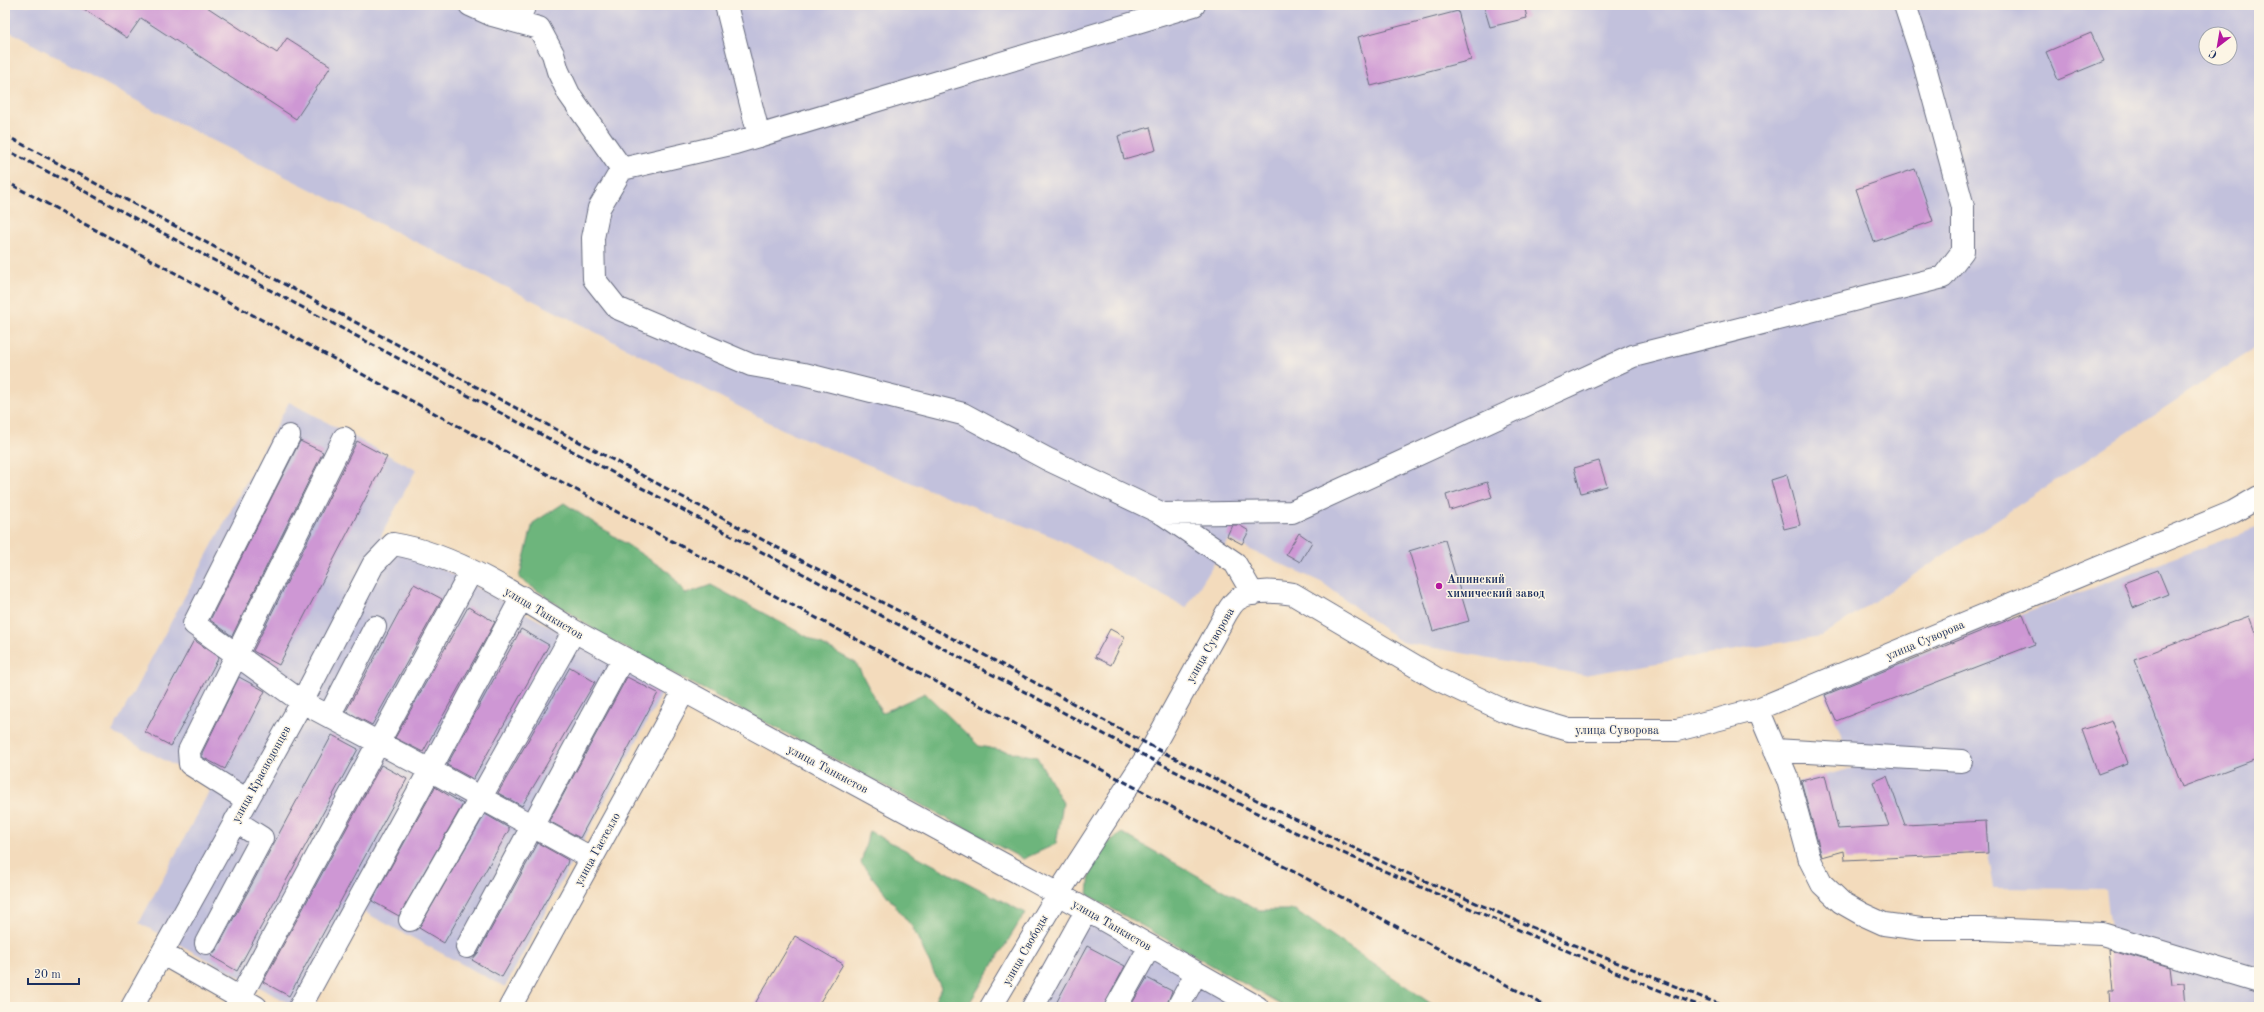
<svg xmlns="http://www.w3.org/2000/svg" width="2264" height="1012" font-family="'Old Standard TT',serif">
<rect width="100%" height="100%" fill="#fcf5e5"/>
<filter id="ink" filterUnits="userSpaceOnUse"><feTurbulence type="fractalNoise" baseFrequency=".025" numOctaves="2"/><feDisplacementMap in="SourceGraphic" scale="8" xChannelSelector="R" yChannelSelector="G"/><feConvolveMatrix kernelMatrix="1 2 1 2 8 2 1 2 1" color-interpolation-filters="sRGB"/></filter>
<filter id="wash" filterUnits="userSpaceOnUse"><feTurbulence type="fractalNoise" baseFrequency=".012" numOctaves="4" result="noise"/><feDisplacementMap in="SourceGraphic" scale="16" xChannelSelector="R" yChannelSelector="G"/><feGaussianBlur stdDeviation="0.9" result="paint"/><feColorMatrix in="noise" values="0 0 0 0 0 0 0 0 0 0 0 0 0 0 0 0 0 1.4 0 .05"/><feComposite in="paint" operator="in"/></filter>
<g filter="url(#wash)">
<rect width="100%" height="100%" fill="#f3dbbc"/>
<path fill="#c2c1dc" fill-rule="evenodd" d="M5,5h2254v340l-437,291 -238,39 -183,-33 -78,-59 -94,-43 -43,68 -130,-70 -139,-53 -135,-56 -212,-110 -398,-199 -167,-91zM2206,34h24v24h-24z
M289,402l127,68 -35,66 284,152 -160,299 -141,-75 -51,95h-17l-157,-84 73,-137 -100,-54z
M2259,527v480h-139l-14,-118 -112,-1 -6,-35 -143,7 -2,-8 -27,6 -19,-76 57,-14 -30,-77 210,-82z
M1075,910l169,97h-225z"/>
<path fill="#6db57b" stroke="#44726c" d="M564,503l106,70 16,21 25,-9 145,78 26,50 43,-20 54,53 58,11 26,46 -7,41 -33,15 -418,-222 -86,-59 14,-55z
M869,831l156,82 -58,94h-35l9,-19 -28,-60 -52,-65z
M1122,833l136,77h37l141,97h-151l-197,-112 2,-24 5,-20z"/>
<g id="blocks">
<path fill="#ce97d4" d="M78,5h126l73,48 10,-15 44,28 -35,53 -155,-101 -14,20z
M1493,5h31l3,13 -37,9 -6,-20z
M1458,11l13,49 -100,26 -13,-49z
M2091,33l13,28 -46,19 -12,-28z
M1150,127l6,23 -32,9 -6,-23z
M1915,169l18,52 -59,21 -18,-53z
M300,441l23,11 -91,184 -22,-16z
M357,441l30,16 -108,208 -26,-14z
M1599,461l8,25 -26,7 -7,-25z
M1787,475l13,50 -16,4 -13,-49z
M1487,482l5,15 -42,13 -4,-15z
M1232,525h7l10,6 -7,13 -15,-8z
M1299,533l13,9 -12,20 -14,-8z
M1445,540l24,81 -36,10 -24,-80z
M2158,570l10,24 -35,14 -9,-25z
M414,584l28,15 -70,126 -26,-14z
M468,607l27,15 -72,130 -28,-14z
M2023,614l12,30 -199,77 -11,-26z
M2249,616l10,27v115l-77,29 -48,-128z
M521,629l28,16 -76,134 -26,-14z
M1110,629l15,8 -14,28 -16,-8z
M194,640l25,17 -48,89 -26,-14z
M570,667l25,15 -73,124 -24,-13z
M239,677l26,14 -40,78 -23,-12v-4z
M627,677l31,16 -78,145 -31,-17z
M2112,720l16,43 -30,11 -16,-44z
M332,735l26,14 -121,222 -26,-15 6,-7z
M381,765l26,14 -118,217 -26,-14z
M1825,775l13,54 51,-3 -16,-44 14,-6 18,49 81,-4 2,32 -143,7 -1,-9 -22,6 -21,-76z
M435,787l28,17 -64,112 -27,-15z
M485,814l24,14v2l-65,113 -25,-15z
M538,843l30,17 -1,4 -65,113 -30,-17 6,-7z
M795,936l48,28 -26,43h-64z
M1087,946l38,20 -21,41h-50z
M2109,949l61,18 2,17 12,-1 2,24h-76l-1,-17h4z
M1147,978l25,13 -6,16h-36z"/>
</g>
</g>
<g filter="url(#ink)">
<use href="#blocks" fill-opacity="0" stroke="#676b7f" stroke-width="1"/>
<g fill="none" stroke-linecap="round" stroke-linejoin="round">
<g stroke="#676b7f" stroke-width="24">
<path id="minor" d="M470,5l22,10 47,13 14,26 5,17 11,23 53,75
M726,5l33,131
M1194,5l-459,138 -113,26 -23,39 -6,30 1,41 23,29 134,57 53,9 159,40 84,45 116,55 72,49 18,31
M517,22l8,-17
M289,436l-95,188 108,78 128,68 161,88
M1163,514l129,-2 341,-156 310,-79 20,-26v-44l-39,-144 -19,-58
M1758,709l30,71 22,80 12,24 19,18 21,12 22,10 37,5h64l117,5 157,47
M329,716l46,-89
M1775,750l186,11
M247,800l-57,-36 -1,-13 155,-313
M410,920l71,-123 93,-166
M206,943l56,-105 -27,-17
M467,947l156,-289
M163,954l93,53
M240,998l231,-426
M132,1007l170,-305 71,-137 20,-21c60,9 130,54 181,87l484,263 199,113
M300,1007l130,-237 92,-173
M510,1007l174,-316
M991,1007l67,-113 95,-147 73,-133c3,-5 7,-12 12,-15 16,-10 37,-8 55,-5l144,85 68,32 64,19h108l81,-21 475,-197 26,-15
M1033,1007l47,-85
M1116,1007l28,-50
M1178,1007l13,-24"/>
</g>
<use href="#minor" stroke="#fff" stroke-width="22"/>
<path stroke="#1b2f5e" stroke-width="3" stroke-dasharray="6 3" stroke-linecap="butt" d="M5,135l818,437 152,78 178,97 131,67 109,53 166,72 167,68
M5,149l1142,608 141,72 355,155 60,23
M5,181l614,332 929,494"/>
</g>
</g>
<circle fill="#b5179e" stroke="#fcf5e5" stroke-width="1.5" cx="1439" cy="586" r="4"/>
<g text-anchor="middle" stroke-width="3" stroke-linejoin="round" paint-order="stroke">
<g font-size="12" font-weight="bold" fill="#1b2f5e" stroke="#fcf5e5" text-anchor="start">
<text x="1447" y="583">Ашинский<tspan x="1447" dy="14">химический завод</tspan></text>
</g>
<g font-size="12" fill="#1b2f5e" stroke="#fcf5e5">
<text transform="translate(544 613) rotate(31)" y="4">улица Танкистов</text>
<text transform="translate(1925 640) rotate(-23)" y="4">улица Суворова</text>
<text transform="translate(1210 645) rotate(-60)" y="4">улица Суворова</text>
<text x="1617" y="734">улица Суворова</text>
<text transform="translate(828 769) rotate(28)" y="4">улица Танкистов</text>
<text transform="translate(261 774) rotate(-61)" y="4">улица Краснодонцев</text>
<text transform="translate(597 849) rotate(-61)" y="4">улица Гастелло</text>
<text transform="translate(1112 925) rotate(30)" y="4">улица Танкистов</text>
<text transform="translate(1025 950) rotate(-60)" y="4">улица Свободы</text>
</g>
</g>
<rect width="2264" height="1012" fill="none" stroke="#fcf5e5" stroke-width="20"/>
<g transform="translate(2218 46) rotate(211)"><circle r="19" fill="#fcf5e5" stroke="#a2a6af"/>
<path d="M0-3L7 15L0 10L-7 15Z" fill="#b5179e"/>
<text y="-6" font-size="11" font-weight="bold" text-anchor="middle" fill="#1b2f5e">С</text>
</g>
<path d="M28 978v6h51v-6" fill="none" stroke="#1b2f5e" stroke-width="2"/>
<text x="34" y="978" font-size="12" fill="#1b2f5e" stroke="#fcf5e5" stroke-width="3" paint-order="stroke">20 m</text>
</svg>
